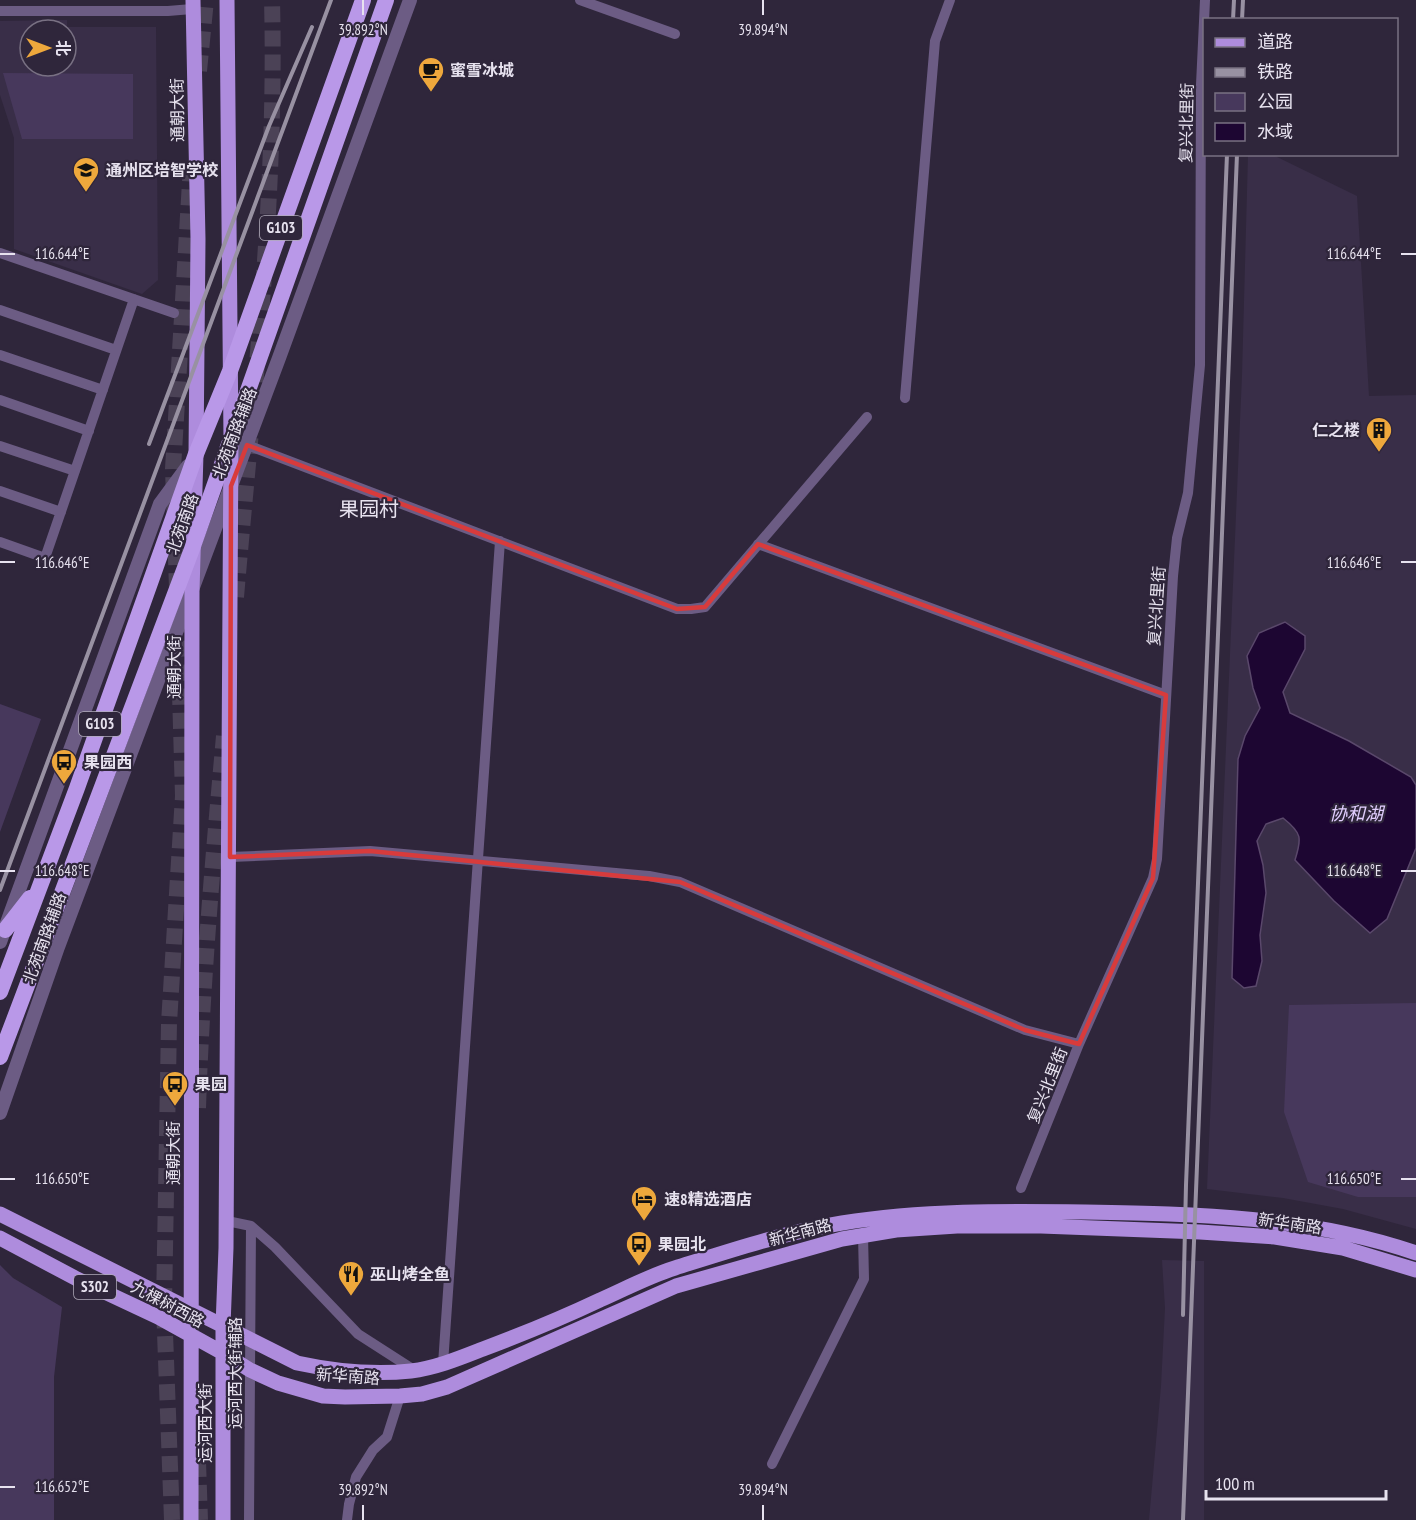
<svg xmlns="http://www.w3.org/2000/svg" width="1416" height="1520" font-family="'PT Sans Narrow','Noto Sans SC',sans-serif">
<rect width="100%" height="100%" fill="#2f263b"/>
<path fill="#392e48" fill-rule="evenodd" d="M67,20v7h89l2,253 -16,14 -128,-45v-111l-14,-43v-74zM30,30h36v36h-36z
M1248,155h25l84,41 12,200 47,-1v834l-73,-20 -60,-11 -76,-9 35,-814z
M1162,1260l42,1v259h-55l12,-134 4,-78z"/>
<path fill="#47385c" d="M3,73l130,1v65h-111z
M0,704l41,15 -41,113z
M1416,1003v194h-58l-50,-15 -24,-70 5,-107z
M0,1265l13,13 49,29 -8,70v143h-54z"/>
<path fill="#1d0632" stroke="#5a486b" stroke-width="1.5" d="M1285,622l20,14v13l-22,43 7,21 59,28 62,36 5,8v63l-29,71 -17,14 -36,-32 -39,-41c7,-22 7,-27 -12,-42l-17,6 -9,17 6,24 3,28 -6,42 2,26 -6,25 -12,2 -12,-10 6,-219 7,-23 15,-28 -7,-20 -6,-32 12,-23z"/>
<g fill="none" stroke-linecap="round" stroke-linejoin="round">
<path stroke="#4b4256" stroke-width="16" stroke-dasharray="16 8" stroke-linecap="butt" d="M199,71l7,-71
M177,589l-4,-120 18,-304
M236,597c17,-199 41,-397 36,-597
M198,1108c4,-124 15,-248 26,-372
M198,1461l2,59
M172,1520l-8,-214 5,-283 14,-227 -5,-172"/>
<path stroke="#6c5c84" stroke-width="10" d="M580,0l95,34
M0,11h168l24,-2
M0,253l174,60
M0,310l116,40
M0,355l103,35
M905,398l30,-357 15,-41
M0,400l89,31
M242,443l435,166h14l14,-2 162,-190
M0,446l75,25
M0,491l61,21
M0,542l45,16 89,-259
M758,544l408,151
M230,857l140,-6 279,25 31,6 345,148 54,14
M1021,1188l58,-144 74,-166 4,-19 16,-283 4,-38 11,-45 12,-128 1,-280 4,-85
M227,1221l24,5 24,21 83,87 56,36
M443,1364l57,-823
M772,1464l92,-185 -1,-44
M249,1520l2,-294
M347,1520l2,-16 7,-27 17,-27 14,-13 13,-41"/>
<path stroke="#6c5c84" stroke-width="14" d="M0,942l160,-438 28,-38
M0,1113l58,-166 221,-589 131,-358"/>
<path stroke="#ae8cdd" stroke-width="15" d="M0,1214l297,149c37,8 76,12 114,8 25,-3 49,-13 72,-22 40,-15 79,-31 117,-49 25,-11 49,-24 75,-32 54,-17 111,-36 167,-45 80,-13 162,-12 243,-11 111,2 224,4 331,41
M0,1238l77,41 81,38 65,36 27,17 28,13 45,13 22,1 55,-1 22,-2 25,-7 229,-101 166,-47 54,-9 61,-4h84l159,6 75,5 68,11 73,22
M191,1520l1,-929 4,-137 2,-215 -5,-239
M223,1520v-194l3,-78 5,-808 -4,-440"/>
<path stroke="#b998e8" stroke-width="16" d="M5,930l25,-32
M0,992l77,-204 119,-334 34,-83 133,-371
M0,1057l192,-508 194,-549"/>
<path stroke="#9891a2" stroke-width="4" d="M1233,20l1,-20
M1242,20l1,-20
M149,444l120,-318 43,-99
M0,890l331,-890
M1183,1315l3,-130 41,-1031
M1183,1520l54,-1366"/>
</g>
<path fill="none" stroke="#d83b3c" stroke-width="4.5" stroke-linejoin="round" d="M247,445l430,164 28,-2 53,-63 408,151 -13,183 -74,166 -54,-14 -345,-148 -310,-31 -140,6 1,-371z"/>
<path fill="none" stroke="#e7e2ef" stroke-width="2" d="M363,0v15M763,0v15M0,254h15M1401,254h15M0,562h15M1401,562h15M0,871h15M1401,871h15M0,1179h15M1401,1179h15M0,1487h15M363,1505v15M763,1505v15"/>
<defs>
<g id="cafe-pin" transform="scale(1.35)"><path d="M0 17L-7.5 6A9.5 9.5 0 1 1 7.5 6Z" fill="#eea83c" stroke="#2f263b"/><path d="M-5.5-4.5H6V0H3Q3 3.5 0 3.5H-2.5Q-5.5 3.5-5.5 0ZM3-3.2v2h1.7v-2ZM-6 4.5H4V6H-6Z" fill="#111"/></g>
<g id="school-pin" transform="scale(1.35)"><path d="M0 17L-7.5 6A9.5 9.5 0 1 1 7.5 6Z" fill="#eea83c" stroke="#2f263b"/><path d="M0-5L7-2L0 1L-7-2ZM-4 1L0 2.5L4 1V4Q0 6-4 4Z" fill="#111"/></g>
<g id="building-pin" transform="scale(1.35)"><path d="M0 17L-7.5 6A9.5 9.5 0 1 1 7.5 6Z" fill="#eea83c" stroke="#2f263b"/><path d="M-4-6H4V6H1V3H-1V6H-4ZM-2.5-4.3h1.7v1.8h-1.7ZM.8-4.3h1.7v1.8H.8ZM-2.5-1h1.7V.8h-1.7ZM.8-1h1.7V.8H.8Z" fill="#111"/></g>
<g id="bus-pin" transform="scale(1.35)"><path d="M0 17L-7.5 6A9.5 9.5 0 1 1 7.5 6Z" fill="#eea83c" stroke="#2f263b"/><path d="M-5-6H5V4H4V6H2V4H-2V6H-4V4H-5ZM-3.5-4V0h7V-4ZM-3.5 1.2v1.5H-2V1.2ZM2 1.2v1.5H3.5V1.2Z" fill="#111"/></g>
<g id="hotel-pin" transform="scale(1.35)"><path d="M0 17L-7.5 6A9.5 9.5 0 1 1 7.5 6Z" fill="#eea83c" stroke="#2f263b"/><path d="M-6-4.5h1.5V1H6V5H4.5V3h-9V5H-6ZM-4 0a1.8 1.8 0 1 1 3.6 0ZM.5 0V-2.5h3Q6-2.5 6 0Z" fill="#111"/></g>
<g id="restaurant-pin" transform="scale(1.35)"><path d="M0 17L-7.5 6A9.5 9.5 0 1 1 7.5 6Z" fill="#eea83c" stroke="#2f263b"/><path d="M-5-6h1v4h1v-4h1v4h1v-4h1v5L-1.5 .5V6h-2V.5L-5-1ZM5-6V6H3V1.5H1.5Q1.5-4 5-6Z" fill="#111"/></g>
</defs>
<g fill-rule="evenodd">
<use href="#cafe-pin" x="431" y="70"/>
<use href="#school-pin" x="86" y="170"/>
<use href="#building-pin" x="1379" y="430"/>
<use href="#bus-pin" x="64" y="762"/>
<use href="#bus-pin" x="175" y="1084"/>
<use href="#hotel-pin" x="644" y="1199"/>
<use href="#bus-pin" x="639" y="1244"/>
<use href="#restaurant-pin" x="351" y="1274"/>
</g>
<g text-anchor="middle" stroke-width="4.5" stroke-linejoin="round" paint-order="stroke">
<g fill="#2f263b" stroke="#b0aab9" stroke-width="1.5">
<rect x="260" y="216" width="42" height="24" rx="4.5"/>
<rect x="79" y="712" width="42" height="24" rx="4.5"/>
<rect x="74" y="1275" width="42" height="24" rx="4.5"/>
</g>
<g font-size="15" font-weight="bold" fill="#e7e2ef">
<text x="281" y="233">G103</text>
<text x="100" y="729">G103</text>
<text x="95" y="1292">S302</text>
</g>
<g font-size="16" font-weight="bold" fill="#e7e2ef" stroke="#2f263b" text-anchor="start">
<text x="450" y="76">蜜雪冰城</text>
<text x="106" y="176">通州区培智学校</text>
<text x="1360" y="436" text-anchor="end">仁之楼</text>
<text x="84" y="768">果园西</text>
<text x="195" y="1090">果园</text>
<text x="664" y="1205">速8精选酒店</text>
<text x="658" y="1250">果园北</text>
<text x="370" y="1280">巫山烤全鱼</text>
</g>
<g font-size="16" fill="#e7e2ef" stroke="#2f263b">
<text transform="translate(177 110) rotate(-91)" y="6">通朝大街</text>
<text transform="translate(1186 123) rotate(-89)" y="6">复兴北里街</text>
<text transform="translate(234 433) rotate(-69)" y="6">北苑南路辅路</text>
<text transform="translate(182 524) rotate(-70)" y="6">北苑南路</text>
<text transform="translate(1156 606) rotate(-86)" y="6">复兴北里街</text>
<text transform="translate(174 667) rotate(-90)" y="6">通朝大街</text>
<text transform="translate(44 938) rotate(-70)" y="6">北苑南路辅路</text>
<text transform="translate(1047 1085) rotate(-68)" y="6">复兴北里街</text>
<text transform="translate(173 1153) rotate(-90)" y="6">通朝大街</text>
<text transform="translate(1290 1223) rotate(8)" y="6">新华南路</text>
<text transform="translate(800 1232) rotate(-15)" y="6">新华南路</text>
<text transform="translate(168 1304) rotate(28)" y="6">九棵树西路</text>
<text transform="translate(235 1373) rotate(-90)" y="6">运河西大街辅路</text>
<text transform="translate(348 1376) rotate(4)" y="6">新华南路</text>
<text transform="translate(205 1423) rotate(-90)" y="6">运河西大街</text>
</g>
<g font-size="18" font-style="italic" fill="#e1cefe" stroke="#2f263b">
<text x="1356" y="820">协和湖</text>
</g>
<g font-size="20" fill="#e7e2ef" stroke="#2f263b">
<text x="369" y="516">果园村</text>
</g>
</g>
<g font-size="15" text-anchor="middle" fill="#e7e2ef" stroke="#2f263b" stroke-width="4.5" stroke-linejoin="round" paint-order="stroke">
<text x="363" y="35">39.892°N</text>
<text x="763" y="35">39.894°N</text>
<text x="1354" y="259">116.644°E</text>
<text x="62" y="259">116.644°E</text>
<text x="1354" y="568">116.646°E</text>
<text x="62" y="568">116.646°E</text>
<text x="62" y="876">116.648°E</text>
<text x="1354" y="876">116.648°E</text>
<text x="1354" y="1184">116.650°E</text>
<text x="62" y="1184">116.650°E</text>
<text x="62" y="1492">116.652°E</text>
<text x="363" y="1495">39.892°N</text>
<text x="763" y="1495">39.894°N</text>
</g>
<rect x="1203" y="18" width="195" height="138" fill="#2f263b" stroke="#797183" stroke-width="1.5"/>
<rect x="1215" y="38" width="30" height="9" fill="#ae8cdd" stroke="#797183" stroke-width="1.5"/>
<text x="1257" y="48" font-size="18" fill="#e7e2ef">道路</text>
<rect x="1215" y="68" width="30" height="9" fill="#9891a2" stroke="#797183" stroke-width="1.5"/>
<text x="1257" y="78" font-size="18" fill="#e7e2ef">铁路</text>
<rect x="1215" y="93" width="30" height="18" fill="#47385c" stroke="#797183" stroke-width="1.5"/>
<text x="1257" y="108" font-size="18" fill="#e7e2ef">公园</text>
<rect x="1215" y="123" width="30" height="18" fill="#1d0632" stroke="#797183" stroke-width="1.5"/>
<text x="1257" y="138" font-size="18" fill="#e7e2ef">水域</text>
<g transform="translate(48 48) rotate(90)"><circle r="28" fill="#2f263b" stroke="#797183" stroke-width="1.5"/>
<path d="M0-4.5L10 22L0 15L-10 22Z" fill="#eea83c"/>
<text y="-9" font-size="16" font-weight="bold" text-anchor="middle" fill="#e7e2ef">北</text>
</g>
<path d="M1206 1490v9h180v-9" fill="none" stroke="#e7e2ef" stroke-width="3"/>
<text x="1215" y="1490" font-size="18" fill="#e7e2ef" stroke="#2f263b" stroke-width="4.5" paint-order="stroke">100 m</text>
</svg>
